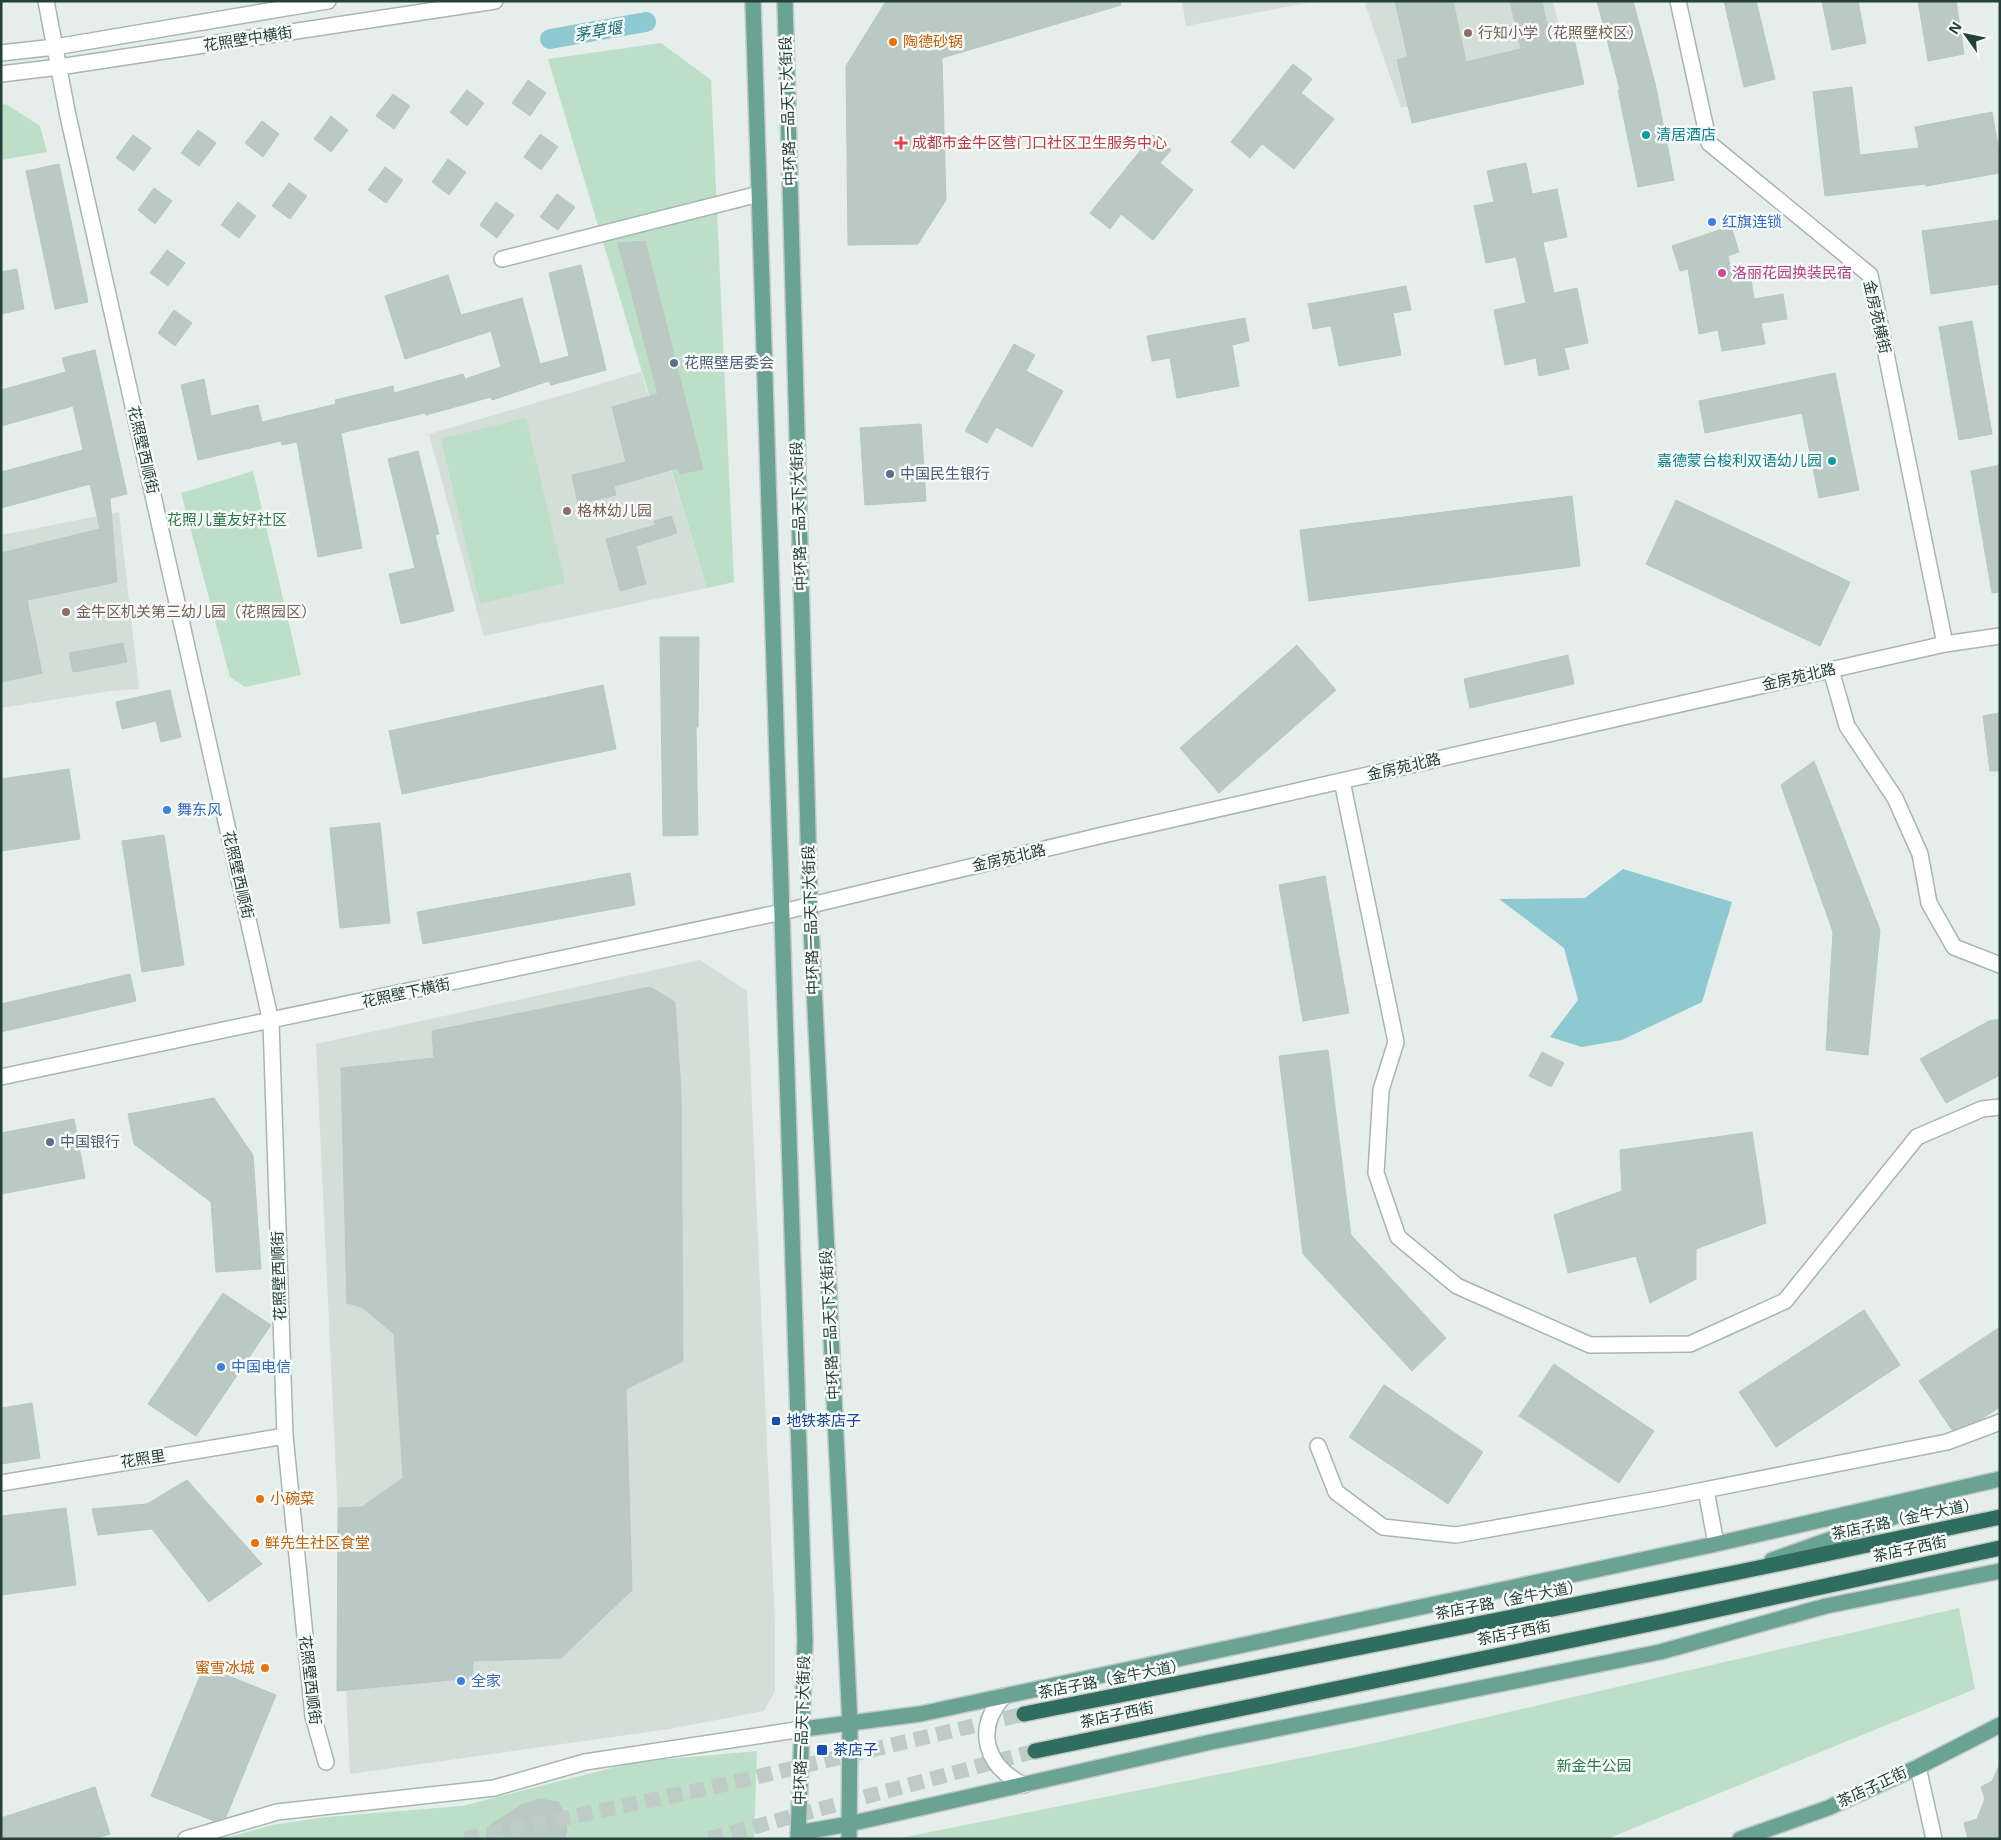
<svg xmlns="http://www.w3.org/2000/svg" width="2001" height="1840" font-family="'Noto Sans','Noto Sans SC',sans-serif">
<rect width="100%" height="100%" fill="#e5eeea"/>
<path fill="#d3ded9" d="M1182,1h136l-132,25z
M1364,1h189l16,64 -168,43z
M641,372l66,216 -223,48 -55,-202z
M119,512l20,177 -29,2 -109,17v-173z
M700,960l47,31 28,633v67l-11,20 -95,18 -319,45 -34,-730z"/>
<path fill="#bedfc7" d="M661,43l50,37 23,502 -27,6 -159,-529z
M6,104l34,22 7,26 -46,8v-55z
M526,418l39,165 -85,21 -39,-165z
M253,471l48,204 -56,12 -15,-10 -49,-184z
M1959,1608l16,81 -368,150h-712l471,-94z
M757,1751l-3,88h-531l49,-14 54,-8 136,-11 173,-44z"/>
<path fill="#8ec9d2" d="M1623,869l109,33 -30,100 -80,38 -40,7 -32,-10 28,-37 -14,-52 -65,-49 86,-1z"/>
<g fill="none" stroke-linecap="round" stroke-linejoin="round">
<path stroke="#8ec9d2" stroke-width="20" d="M550,39l96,-17"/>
</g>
<path fill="#bac9c3" stroke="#b7c8c1" d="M886,1h234l1,4 -179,53 4,142 -28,44 -70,1 -2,-179z
M1395,1h58l13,61 55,-13 -11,-48h32l8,39 23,-6 11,50 -172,39 -15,-63 11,-3z
M1597,1h36l22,82 19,97 -36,7 -20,-97h2z
M1724,1h32l19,78 -31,8z
M1822,1h36l8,42 -34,7z
M1918,1h38l8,53 -36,7z
M1293,64l19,15 -11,14 33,26 -40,50 -32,-25 -12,14 -19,-16z
M528,80l18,13 -16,23 -18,-13z
M1852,87l8,68 59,-7 -4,-21 77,-15 8,45v16l-74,13v-2l-101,12 -12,-104z
M467,90l17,13 -17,23 -17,-14z
M393,94l17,12 -16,23 -18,-13z
M331,116l17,14 -17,22 -17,-13z
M262,121l17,13 -16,23 -18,-14z
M198,130l18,13 -17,23 -18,-13z
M540,134l18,13 -17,23 -17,-13z
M133,135l18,13 -17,23 -18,-13z
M1153,135l18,15 -11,13 33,27 -40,50 -32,-26 -11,15 -20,-16z
M448,159l18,13 -17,23 -17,-13z
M1526,163l6,31 25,-5 10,48 -24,5 11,51 23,-5 11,55 -24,5 5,21 -30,7 -3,-18 -31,7 -11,-55 32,-7 -10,-46 -30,6 -12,-57 20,-4 -7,-31z
M59,164l29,138 -33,7 -29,-138z
M385,167l18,13 -17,23 -18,-13z
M289,183l18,13 -17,23 -18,-13z
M154,188l18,13 -17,23 -17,-14z
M557,194l18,13 -17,23 -18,-13z
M238,202l18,14 -17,22 -18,-13z
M496,202l18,13 -17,23 -17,-13z
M2000,220v64l-69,10 -9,-63z
M1731,226l8,26 -11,4 5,27 18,-3 3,19 29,-5 4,25 -26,4 4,21 -43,7 -4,-21 -19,4 -11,-65 -8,2 -8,-25z
M645,241l58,228 -23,5 -2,-6 -64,18 2,9 -38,9 -6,-29 54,-13 -14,-55 46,-13 -40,-151z
M167,250l18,13 -17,23 -18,-13z
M581,265l25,105 -55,15 -2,-4 -57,19 -1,-3 -65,18 -1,-2 -84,20 21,115 -44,9 -21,-115 -15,3 -1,-4 -83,19 -17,-75 23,-6 7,37 47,-11 4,17 74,-18 -1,-4 58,-14 1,7 69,-19 2,5 36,-12 -10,-36 -86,28 -20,-63 63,-21 13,40 61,-17 18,66 29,-8 -20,-83z
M17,269l7,40 -23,5v-42z
M1406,286l5,24 -18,3 8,42 -62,11 -8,-40 -18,3 -5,-25z
M174,310l18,13 -17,23 -17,-13z
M1245,318l4,23 -17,4 7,41 -62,12 -7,-40 -18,3 -5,-25z
M1972,321l20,113 -33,6 -20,-113z
M1014,344l21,11 -9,16 37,20 -31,56 -36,-20 -9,16 -22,-12z
M95,350l32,144 -17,4 7,84 -90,18 15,73 -41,9v-129l99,-24 -10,-45 -89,24v-36l82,-22 -10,-44 -72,20v-36l65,-18 -4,-14z
M1835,373l24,117 -40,8 -17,-85 -97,20 -6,-32z
M921,424l5,77 -61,4 -5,-77z
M418,451l21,83 -4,1 19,76 -53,13 -12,-50 26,-6 -27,-109z
M2000,465v127l-8,1 -21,-122z
M1572,496l8,70 -271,35 -9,-71z
M1676,500l174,82 -30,64 -174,-82z
M671,516l6,17 -41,13 10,38 -26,7 -14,-52 50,-14 -2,-4z
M660,637h39l-1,90h-2l2,108 -35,1z
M123,643l4,19 -54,10 -4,-19z
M1297,645l39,45 -117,103 -39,-45z
M1568,655l6,29 -104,24 -6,-29z
M603,685l13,64 -214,45 -13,-63z
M170,690l11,47 -20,5 -5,-21 -34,8 -6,-27z
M2000,713v58h-10l-7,-55z
M1814,761l66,169 -12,125 -42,-5 7,-118 -52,-147z
M69,769l11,70 -79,12v-72z
M380,823l10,100 -50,5 -10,-100z
M164,835l20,130 -42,7 -20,-131z
M630,873l5,32 -212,39 -6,-32z
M1325,876l24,137 -46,8 -24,-136z
M130,974l6,27 -135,31v-28z
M650,987l25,15 6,90 2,269 -57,28 6,201 -71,68 -88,3 -1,17 -135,13 1,-183 24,-1 41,-29 -9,-144 -32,-27 -15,-4 -6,-235 93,-10 -2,-27z
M2000,1019v56l-54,28 -26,-44 69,-38z
M1328,1050l23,185 95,103 -34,33 -109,-117 -24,-198z
M1542,1052l22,11 -13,24 -22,-11z
M214,1098l39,57 8,114 -45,3 -5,-70 -77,-58 -6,-30z
M74,1119l11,59 -84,16v-61z
M1752,1132l14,91 -70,26v30l-46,24 -14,-47 -68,17 -14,-58 68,-24 -2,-41z
M223,1293l48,32 -75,111 -48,-32z
M1864,1310l36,55 -124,82 -37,-55z
M2000,1327v80l-19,12 -29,11 -33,-49z
M1554,1364l100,67 -35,52 -100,-67z
M1384,1385l99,67 -35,52 -99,-67z
M32,1403l8,55 -39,6v-56z
M187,1480l75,84 -53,38 -57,-73 -54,6 -6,-26 55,-5z
M66,1508l10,77 -75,10v-79z
M204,1666l72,29 -50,122 -12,4 -63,-25z
M2000,1764v75h-32l-4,-16 13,-4 8,-20 -4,-12 11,-6z
M95,1787l15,47 -15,5h-94v-21z
M540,1799l18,3 6,10 3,19 -2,8h-78l2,-13 32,-21z"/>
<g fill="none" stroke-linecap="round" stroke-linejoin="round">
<path stroke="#becbc6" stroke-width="15" stroke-dasharray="15 8" stroke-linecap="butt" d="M465,1839l244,-51 315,-74
M709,1839l326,-88"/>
<g stroke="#a7b6b1" stroke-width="18">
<path id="minor" d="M46,1l22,115 203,906 14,414 28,280 13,46
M1678,1l31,142 161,132 75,369
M1,53l54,-6 273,-46
M1,74l58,-7 436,-66
M502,259l257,-65
M1831,670l16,56 48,72 25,56 9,49 25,44 46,18
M1342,781l54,261 -15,48 -5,83 22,64 59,49 133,59 100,-1 95,-43 132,-164 65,-28 18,-2
M1,1077l781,-165 321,-77 842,-191 55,-8
M1318,1446l18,46 47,35 73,8 208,-37 283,-56 53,-20
M1,1483l284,-47
M1706,1490l10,54
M1004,1696c-30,33 -19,70 20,89
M1918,1767l16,72
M186,1839l91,-27 217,-24 91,-26 218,-33"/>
</g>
<g stroke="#c2cac7" stroke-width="18">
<path id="major" d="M753,1l52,1640 -7,198
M785,1l25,904 40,819 -1,115
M1772,1560l167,-59
M803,1729l117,-15 796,-170 284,-65
M798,1833l51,-9 362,-82 449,-90 166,-46 174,-35
M1740,1839l88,-31 90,-41 82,-42"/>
</g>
<g stroke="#c2cac7" stroke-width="18">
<path id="highway" d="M1024,1714l710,-141 266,-56
M1035,1751l639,-132 326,-71"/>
</g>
<use href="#minor" stroke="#fff" stroke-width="15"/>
<use href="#major" stroke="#6aa394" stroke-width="15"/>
<use href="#highway" stroke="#306c5f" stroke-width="15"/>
</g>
<g fill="#8d6e63" stroke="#f6faf8" stroke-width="2">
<circle cx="1468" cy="33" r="5"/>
<circle cx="567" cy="511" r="5"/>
<circle cx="66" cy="612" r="5"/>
</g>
<g fill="#e8710a" stroke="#f6faf8" stroke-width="2">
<circle cx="893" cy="42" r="5"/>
<circle cx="260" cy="1499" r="5"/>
<circle cx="255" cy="1543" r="5"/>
<circle cx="265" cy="1668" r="5"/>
</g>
<g fill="#0f9aa8" stroke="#f6faf8" stroke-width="2">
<circle cx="1646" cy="135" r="5"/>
<circle cx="1832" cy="461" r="5"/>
</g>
<path fill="#e0444e" stroke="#f6faf8" stroke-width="2" d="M898.5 135.5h5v5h5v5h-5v5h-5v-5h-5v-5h5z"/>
<g fill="#3f7fe0" stroke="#f6faf8" stroke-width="2">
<circle cx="1712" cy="222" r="5"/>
<circle cx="167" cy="810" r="5"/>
<circle cx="221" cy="1367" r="5"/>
<circle cx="461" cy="1681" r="5"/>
</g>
<circle fill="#d1479c" stroke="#f6faf8" stroke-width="2" cx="1722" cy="273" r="5"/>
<g fill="#5c6f8a" stroke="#f6faf8" stroke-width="2">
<circle cx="674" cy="363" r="5"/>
<circle cx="890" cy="474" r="5"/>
<circle cx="50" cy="1142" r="5"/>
</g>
<g fill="#1a4fb4" stroke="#f6faf8" stroke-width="2">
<rect x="771" y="1416" width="10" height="10" rx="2.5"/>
<rect x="816" y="1744" width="12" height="12" rx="2.5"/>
</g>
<g text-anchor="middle" stroke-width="5" stroke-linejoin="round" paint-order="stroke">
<g font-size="15" fill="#785e54" stroke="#f6faf8" text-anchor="start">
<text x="1478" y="38">行知小学（花照壁校区）</text>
<text x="577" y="516">格林幼儿园</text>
<text x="76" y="617">金牛区机关第三幼儿园（花照园区）</text>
</g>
<g font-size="15" fill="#244038" stroke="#f6faf8">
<text transform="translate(248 39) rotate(-9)" y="5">花照壁中横街</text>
<text transform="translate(788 111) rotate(-92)" y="5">中环路一品天下大街段</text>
<text transform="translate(1877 317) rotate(77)" y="5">金房苑横街</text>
<text transform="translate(143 450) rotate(77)" y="5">花照壁西顺街</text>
<text transform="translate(799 516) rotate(-92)" y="5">中环路一品天下大街段</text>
<text transform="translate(1799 677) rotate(-13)" y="5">金房苑北路</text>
<text transform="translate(1404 767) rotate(-13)" y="5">金房苑北路</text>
<text transform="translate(1009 858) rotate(-13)" y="5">金房苑北路</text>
<text transform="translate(238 875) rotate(77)" y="5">花照壁西顺街</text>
<text transform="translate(811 920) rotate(-92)" y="5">中环路一品天下大街段</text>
<text transform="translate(406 993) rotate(-12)" y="5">花照壁下横街</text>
<text transform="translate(279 1276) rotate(-92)" y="5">花照壁西顺街</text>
<text transform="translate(830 1325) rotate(-93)" y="5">中环路一品天下大街段</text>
<text transform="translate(143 1459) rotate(-9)" y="5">花照里</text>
<text transform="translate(1905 1519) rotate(-12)" y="5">茶店子路（金牛大道）</text>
<text transform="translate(1910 1549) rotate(-12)" y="5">茶店子西街</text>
<text transform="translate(1509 1600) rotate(-11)" y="5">茶店子路（金牛大道）</text>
<text transform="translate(1514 1633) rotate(-11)" y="5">茶店子西街</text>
<text transform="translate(1112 1679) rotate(-11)" y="5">茶店子路（金牛大道）</text>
<text transform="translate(310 1680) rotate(83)" y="5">花照壁西顺街</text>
<text transform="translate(1117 1715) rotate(-12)" y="5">茶店子西街</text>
<text transform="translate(802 1730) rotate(-88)" y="5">中环路一品天下大街段</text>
<text transform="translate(1872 1787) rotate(-25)" y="5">茶店子正街</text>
</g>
<g font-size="15" fill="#c56008" stroke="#f6faf8" text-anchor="start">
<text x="903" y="47">陶德砂锅</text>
<text x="270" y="1504">小碗菜</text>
<text x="265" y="1548">鲜先生社区食堂</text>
<text x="255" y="1673" text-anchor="end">蜜雪冰城</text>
</g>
<g font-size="15" fill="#0d838f" stroke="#f6faf8" text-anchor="start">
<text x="1656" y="140">清居酒店</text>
<text x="1822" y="466" text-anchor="end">嘉德蒙台梭利双语幼儿园</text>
</g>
<g font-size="15" fill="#be3a42" stroke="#f6faf8" text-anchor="start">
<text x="912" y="148">成都市金牛区营门口社区卫生服务中心</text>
</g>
<g font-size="15" fill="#366cbe" stroke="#f6faf8" text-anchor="start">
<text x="1722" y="227">红旗连锁</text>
<text x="177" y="815">舞东风</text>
<text x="231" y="1372">中国电信</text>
<text x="471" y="1686">全家</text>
</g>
<g font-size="15" fill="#b23c85" stroke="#f6faf8" text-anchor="start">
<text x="1732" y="278">洛丽花园换装民宿</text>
</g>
<g font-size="15" fill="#4e5e75" stroke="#f6faf8" text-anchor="start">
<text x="684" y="368">花照壁居委会</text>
<text x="900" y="479">中国民生银行</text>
<text x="60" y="1147">中国银行</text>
</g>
<g font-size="15" fill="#2e7749" stroke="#f6faf8">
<text x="227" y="525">花照儿童友好社区</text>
<text x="1594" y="1771">新金牛公园</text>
</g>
<g font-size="15" fill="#164399" stroke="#f6faf8" text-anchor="start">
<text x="786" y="1426">地铁茶店子</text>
<text x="833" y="1755">茶店子</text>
</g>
<g font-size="16" font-style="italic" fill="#1d6e7d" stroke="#f6faf8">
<text transform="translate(598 31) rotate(-10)" y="6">茅草堰</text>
</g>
</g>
<rect width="2001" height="1840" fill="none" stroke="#244038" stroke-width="5"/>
<g transform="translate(1966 35) rotate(303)" stroke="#f6faf8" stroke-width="4" paint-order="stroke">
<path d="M0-4L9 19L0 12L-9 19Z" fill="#244038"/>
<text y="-8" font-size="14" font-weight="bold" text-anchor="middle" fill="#244038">N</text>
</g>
</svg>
